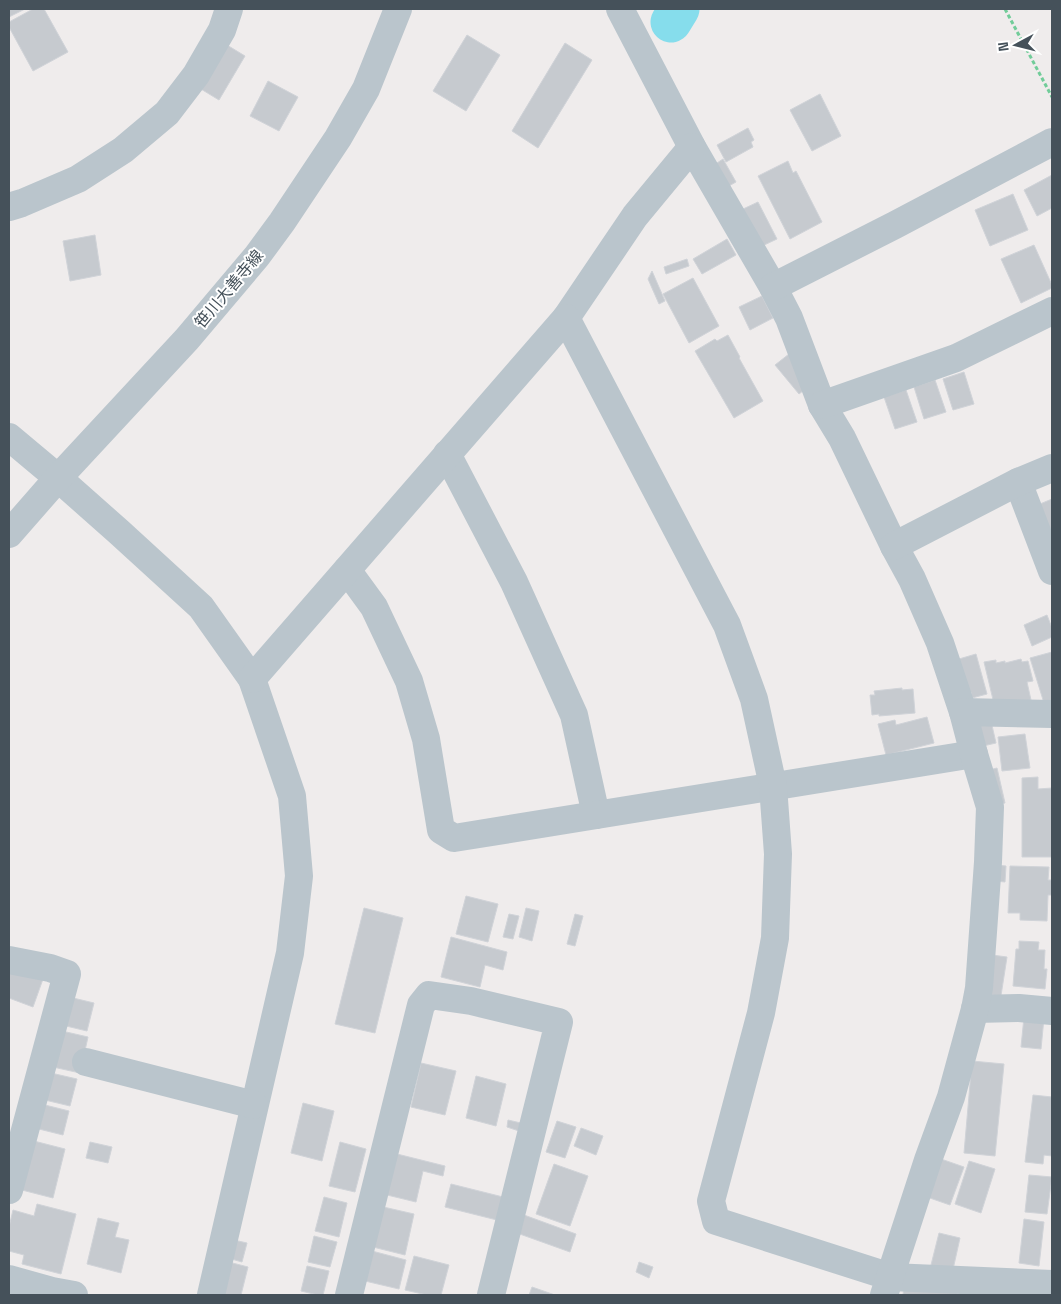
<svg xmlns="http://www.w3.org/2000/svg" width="1061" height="1304" font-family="'Space Grotesk','Noto Sans JP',sans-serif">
<rect width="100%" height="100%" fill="#efecec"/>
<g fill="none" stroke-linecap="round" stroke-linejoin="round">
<path stroke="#86ddec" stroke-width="41" d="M671 22 679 9"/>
</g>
<g fill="#c6cacf" stroke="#d0d3d8">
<path d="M9 9H25L9 17Z"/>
<path d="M33 9H44L68 52 33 71 9 27V22Z"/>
<path d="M467 35 500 55 466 111 433 91Z"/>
<path d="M222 42 245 56 219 100 196 86Z"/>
<path d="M565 43 592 60 538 148 512 131Z"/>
<path d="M268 81 298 97 279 131 250 116Z"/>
<path d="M820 94 841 136 812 151 790 110Z"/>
<path d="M748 128 754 140 751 142 753 147 726 162 717 145Z"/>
<path d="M723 159 736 182 727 187 714 165Z"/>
<path d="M788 161 793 173 796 171 822 222 790 239 758 176Z"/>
<path d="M1052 175V208L1037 216 1024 190Z"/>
<path d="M1013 194 1028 230 990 246 975 210Z"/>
<path d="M758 202 777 239 760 247 741 210Z"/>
<path d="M95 235 101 275 70 281 63 241Z"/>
<path d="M727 239 736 255 702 274 693 259Z"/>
<path d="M1034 245 1052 285V288L1021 303 1001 259Z"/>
<path d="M687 259 689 266 666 274 664 267Z"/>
<path d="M652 271 665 301 659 304 648 279Z"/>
<path d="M693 278 719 326 689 343 663 294Z"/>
<path d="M762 296 773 318 750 330 739 307Z"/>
<path d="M728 335 740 357 739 358 763 401 734 418 695 351 715 339 717 341Z"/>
<path d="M789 354 812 384 799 394 775 365Z"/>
<path d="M964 372 974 404 953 410 943 379Z"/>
<path d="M935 380 946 412 924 419 914 387Z"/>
<path d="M906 390 917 422 895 429 884 397Z"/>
<path d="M1052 499V534L1040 504Z"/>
<path d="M1047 615 1052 628V637L1032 646 1024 625Z"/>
<path d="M1052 652V703H1044L1030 658Z"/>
<path d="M976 654 987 694 972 698 971 692 966 693 959 659Z"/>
<path d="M1021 659 1022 662 1028 661 1033 681 1027 682 1031 700 995 708 984 662 996 660V663L1005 661V663Z"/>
<path d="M902 688V690L913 689 915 713 879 716V714L872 715 870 695H875L874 691Z"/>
<path d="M927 717 934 743 886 755 878 724 895 720 896 725Z"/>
<path d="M991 721 996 743 983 746 978 724Z"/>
<path d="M1025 734 1030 768 1002 771 998 737Z"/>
<path d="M997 768 1005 803 996 804 989 770Z"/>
<path d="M1038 777V789L1052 788V857H1022V778Z"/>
<path d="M996 865 1006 866 1005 882 995 881Z"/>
<path d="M1010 866 1049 867 1048 880H1052V895H1048L1047 921 1020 920V913H1008Z"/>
<path d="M466 896 498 904 488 942 456 934Z"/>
<path d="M364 908 403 918 375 1033 335 1024Z"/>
<path d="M526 908 539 911 532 941 519 937Z"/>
<path d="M509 914 519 916 513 939 503 937Z"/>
<path d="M575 914 583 916 575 946 567 944Z"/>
<path d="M451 937 507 952 503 970 485 965 480 987 441 977Z"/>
<path d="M1019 941 1039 942 1038 950H1045L1044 969H1047L1045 989 1013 986 1016 949H1019Z"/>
<path d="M992 955 1007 957 1000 1002 986 1000Z"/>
<path d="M9 967 43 979 33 1007 9 998Z"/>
<path d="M69 997 94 1003 87 1031 62 1025Z"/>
<path d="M1024 1017 1044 1018 1041 1049 1021 1047Z"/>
<path d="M62 1031 88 1037 80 1073 53 1067Z"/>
<path d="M972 1061 1004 1064 995 1156 964 1153Z"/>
<path d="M421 1063 456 1071 445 1115 411 1107Z"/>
<path d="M51 1073 77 1079 70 1106 45 1100Z"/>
<path d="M476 1076 506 1084 496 1126 466 1118Z"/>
<path d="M1033 1095 1052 1097V1156L1044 1155 1043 1164 1025 1162Z"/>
<path d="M303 1103 334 1111 322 1161 291 1153Z"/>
<path d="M45 1105 69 1111 63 1135 39 1129Z"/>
<path d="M508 1120 521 1123 519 1131 507 1127Z"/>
<path d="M557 1121 576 1127 565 1158 546 1152Z"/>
<path d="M581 1128 603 1136 596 1155 574 1146Z"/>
<path d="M30 1140 65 1149 53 1198 18 1189Z"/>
<path d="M90 1142 112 1147 108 1163 86 1158Z"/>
<path d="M340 1142 366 1149 355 1192 329 1186Z"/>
<path d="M393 1153 445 1166 443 1176 423 1171 416 1202 383 1194Z"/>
<path d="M941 1159 964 1167 950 1205 927 1197Z"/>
<path d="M969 1161 995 1169 981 1213 955 1204Z"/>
<path d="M554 1164 588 1176 570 1226 536 1214Z"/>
<path d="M1029 1175 1052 1177 1047 1214 1025 1212Z"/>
<path d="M451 1184 503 1197 497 1220 445 1207Z"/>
<path d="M324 1197 347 1203 339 1237 315 1231Z"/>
<path d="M37 1204 76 1214 61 1274 22 1264 24 1255 9 1251V1227L13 1210 34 1216Z"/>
<path d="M379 1206 414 1214 405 1255 369 1246Z"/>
<path d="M524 1215 576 1234 570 1252 517 1233Z"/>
<path d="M98 1218 119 1223 115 1237 129 1240 121 1273 87 1264Z"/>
<path d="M1024 1219 1044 1222 1039 1266 1019 1263Z"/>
<path d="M939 1233 960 1238 952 1274 930 1269Z"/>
<path d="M314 1236 337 1242 330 1267 308 1262Z"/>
<path d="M225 1238 247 1243 242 1262 221 1256Z"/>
<path d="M372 1251 406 1260 399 1289 365 1281Z"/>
<path d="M414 1256 449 1265 441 1295H427L405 1290Z"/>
<path d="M221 1260 248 1267 241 1295H213Z"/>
<path d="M639 1262 653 1267 649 1278 636 1272Z"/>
<path d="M307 1266 329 1271 323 1295H318L301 1291Z"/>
<path d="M904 1286 957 1290V1295H903Z"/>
<path d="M532 1287 555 1295H529Z"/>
</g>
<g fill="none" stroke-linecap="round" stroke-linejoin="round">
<path stroke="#71cc99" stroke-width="3" stroke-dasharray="4 2.5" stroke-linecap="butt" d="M1005 9 1052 97"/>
<g stroke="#bac5cc" stroke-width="28">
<path d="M620 9 692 147 773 287 789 318 822 405 842 438 894 546 912 579 940 643 963 712"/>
<path d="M9 207 22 203 78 179 123 150 167 113 196 75 222 30 229 9"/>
<path d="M773 287 895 225 1052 142"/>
<path d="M566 318 635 216 692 147"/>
<path d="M822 405 956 358 1052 311"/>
<path d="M9 437 58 478 119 532 201 607 252 679 292 796 299 876 290 953 211 1295"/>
<path d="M447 454 514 582 574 715 596 815"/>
<path d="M1018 482 1052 571"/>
<path d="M9 534 58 478 187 339 257 256 282 222 338 138 366 89 398 9"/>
<path d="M894 546 1018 482 1052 468"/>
<path d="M347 570 374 607 409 681 426 739 441 830 454 838 974 754"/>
<path d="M252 679 566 318 727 625 754 699 773 786 778 854 775 938 761 1013 711 1201 716 1221 891 1277 1052 1284"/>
<path d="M9 960 50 968 67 974 9 1190"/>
<path d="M975 1009 1019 1008 1052 1011"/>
<path d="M86 1062 254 1105"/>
<path d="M9 1279 52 1291 74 1295"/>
<path d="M349 1295 421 1005 429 995 471 1001 559 1022 491 1295"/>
<path d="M884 1295 928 1160 951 1097 975 1009 979 988 988 862 990 807 974 754 963 712 1052 714"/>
</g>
</g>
<g text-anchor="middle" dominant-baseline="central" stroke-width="4" stroke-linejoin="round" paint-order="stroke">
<g font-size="16" fill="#45515a" stroke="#fff">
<text transform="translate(229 289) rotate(-50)">笹川大善寺線</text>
</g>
</g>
<rect width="1061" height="1304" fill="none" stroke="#45515a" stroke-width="20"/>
<g transform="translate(1016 45) rotate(263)" stroke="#ffffff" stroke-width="4" paint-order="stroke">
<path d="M0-4L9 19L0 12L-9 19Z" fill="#45515a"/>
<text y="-8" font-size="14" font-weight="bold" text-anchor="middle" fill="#45515a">N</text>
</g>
</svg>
